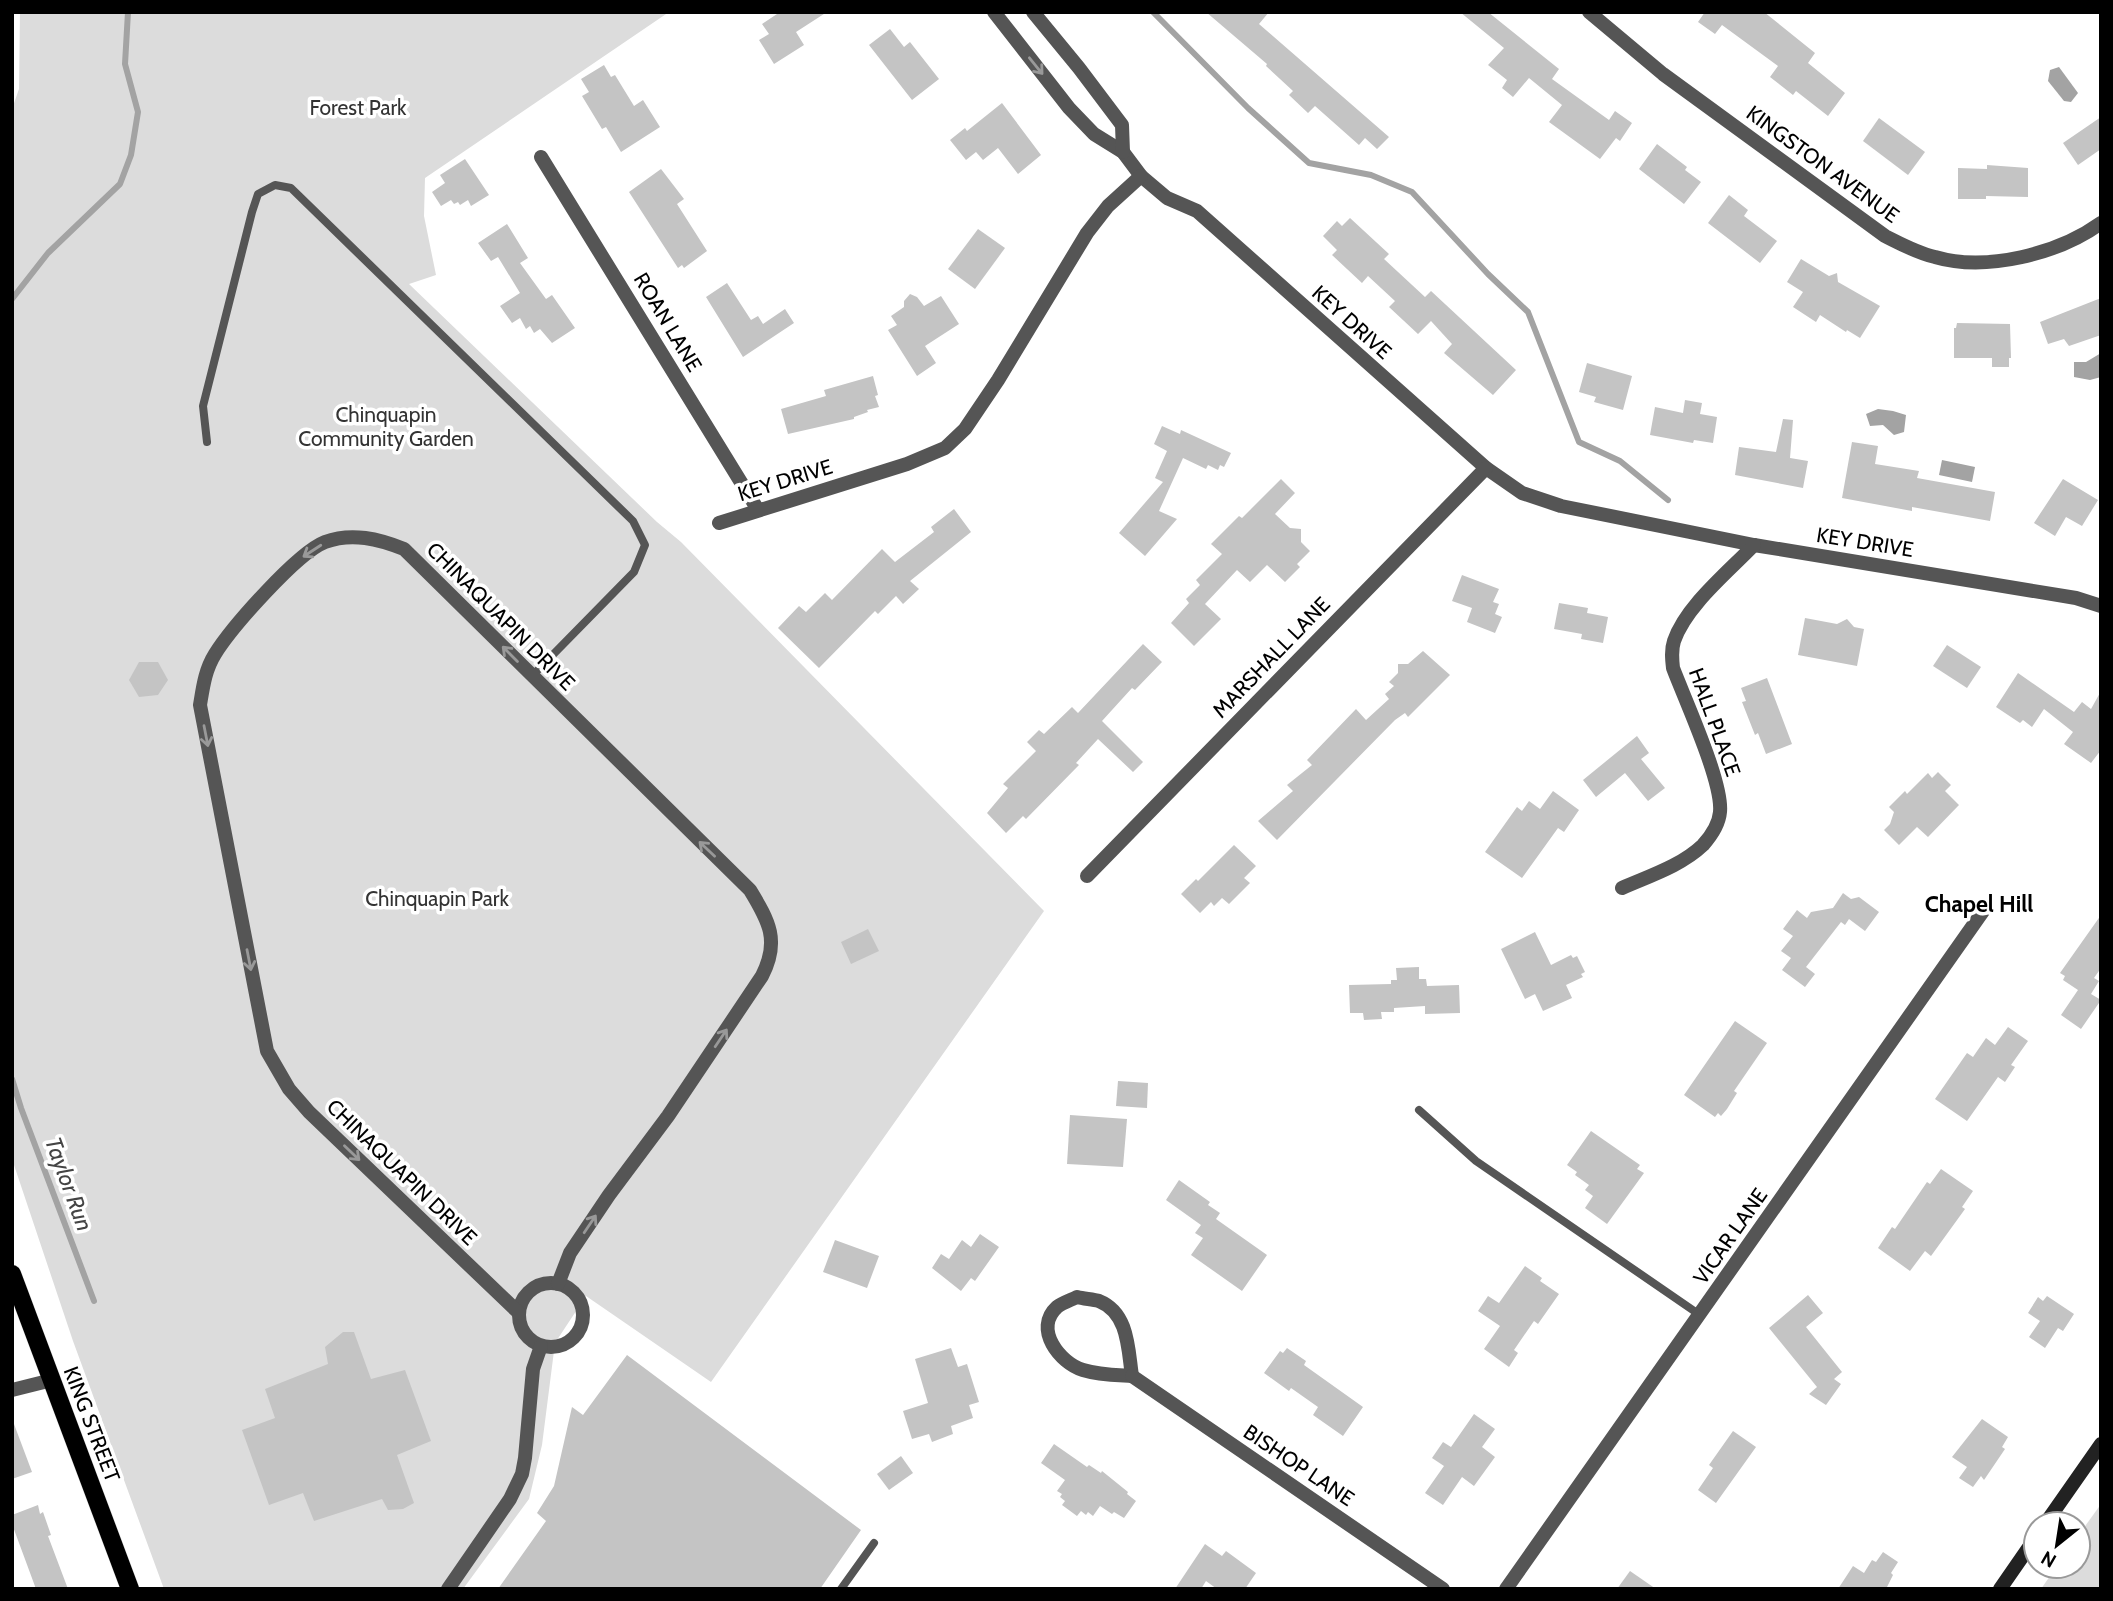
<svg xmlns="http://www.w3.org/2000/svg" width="2113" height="1601" font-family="Cabin,sans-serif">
<rect width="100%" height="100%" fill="#fff"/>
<g fill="#dcdcdc">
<path d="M20 12H669L425 178 424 216 436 275 409 284 657 522 681 542 1044 911 711 1382 586 1296 555 1343 542 1445 529 1499 463 1589H164L73 1341 12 1159V109L19 89Z"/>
<path d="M2101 1504V1589H2041L2057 1566H2078V1536Z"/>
</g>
<g fill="#a3a3a3">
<path d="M2059 67 2078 93 2071 102 2064 101 2048 81 2050 70Z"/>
<path d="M2101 353V377L2090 380 2074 377V362H2086Z"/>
<path d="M1878 409 1893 411 1906 415 1904 432 1894 435 1883 425 1870 426 1866 414Z"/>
<path d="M1942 460 1975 467 1972 482 1939 475Z"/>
</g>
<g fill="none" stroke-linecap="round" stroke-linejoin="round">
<g stroke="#a3a3a3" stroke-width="6">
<path d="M1153 12 1248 108 1309 163 1371 175 1412 192 1488 274 1528 312 1579 442 1620 461 1668 500"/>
<path d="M12 299 48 253 120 184 131 155 138 112 125 64 128 12"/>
<path d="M12 1079 21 1108 94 1301"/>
</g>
</g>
<g fill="#c4c4c4">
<path d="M780 12H827L796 32 804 45 774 64 759 40 769 34 762 24Z"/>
<path d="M1206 12H1269L1259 24 1389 137 1377 149 1365 138 1359 145 1315 106 1308 113 1289 95 1293 91 1266 66 1267 64Z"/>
<path d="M1460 12H1488L1559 69 1552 79 1609 120 1615 111 1632 123 1620 141 1616 138 1600 159 1549 122 1562 105 1529 78 1513 97 1502 88 1507 80 1488 65 1504 48Z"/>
<path d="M1705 12H1764L1815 53 1808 63 1845 93 1828 116 1796 91 1793 95 1770 77 1778 66 1722 25 1715 34 1698 22Z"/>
<path d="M890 29 904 47 910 42 939 79 912 100 869 45Z"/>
<path d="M604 65 611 77 615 75 634 106 643 100 660 127 621 152 606 127 602 129 582 96 589 92 581 79Z"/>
<path d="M1002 103 1041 155 1018 174 998 148 983 160 976 152 966 160 950 140 965 128 967 131Z"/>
<path d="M2101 117V149L2078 165 2063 143Z"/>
<path d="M1879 118 1925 152 1908 175 1863 141Z"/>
<path d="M1657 144 1687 167 1685 170 1701 182 1684 204 1639 169Z"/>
<path d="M465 159 489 195 471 206 468 200 460 205 458 202 454 204 451 200 441 206 432 192 445 183 440 175Z"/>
<path d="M1987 165 2028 168V197L1986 196V199H1958V168L1987 169Z"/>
<path d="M661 169 684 199 677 204 707 251 684 268 682 265 678 268 629 192Z"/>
<path d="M1729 195 1748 210 1744 216 1777 241 1760 263 1708 223Z"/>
<path d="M1350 218 1389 254 1384 259 1425 297 1431 291 1516 370 1493 395 1444 353 1452 344 1431 321 1418 334 1389 307 1395 301 1368 276 1362 283 1332 255 1337 250 1323 236 1337 221 1342 226Z"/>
<path d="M507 224 528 258 520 263 546 299 552 295 575 328 552 343 540 329 534 333 530 326 526 329 520 318 512 323 500 306 520 293 498 257 491 261 478 243Z"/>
<path d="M978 229 1005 248 975 289 948 269Z"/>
<path d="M1801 259 1829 276 1837 273 1838 282 1880 306 1860 338 1847 330 1846 332 1820 315 1816 322 1793 307 1803 292 1787 282Z"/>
<path d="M727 283 751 320 758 316 763 324 785 309 794 323 743 357 706 297Z"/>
<path d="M910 294 917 297 924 306 941 296 959 324 925 346 936 363 917 376 888 330 897 325 891 316 904 307V301Z"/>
<path d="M2101 298V335L2069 346 2064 339 2048 344 2040 322Z"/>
<path d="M1957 323 2010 324 2011 358H2009V367H1992V358H1954V328H1956Z"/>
<path d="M1587 363 1632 376 1623 410 1594 402 1596 397 1579 392Z"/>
<path d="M873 376 878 395 875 396 879 407 867 410 868 412 854 417V419L788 434 781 409 826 396 824 390Z"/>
<path d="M1685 400 1702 403 1700 414 1717 417 1713 443 1694 440 1693 443 1650 435 1655 407 1683 413Z"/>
<path d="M1783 419 1793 420 1790 458 1808 461 1803 488 1735 475 1739 447 1776 452Z"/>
<path d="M1162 426 1180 434 1181 430 1231 453 1224 467 1220 465 1218 470 1208 465 1206 469 1183 458 1159 511 1177 519 1145 556 1119 533 1163 482 1155 478 1167 451 1154 444Z"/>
<path d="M1852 442 1878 446 1875 464 1919 471 1917 478 1995 492 1990 521 1912 507V511L1842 498Z"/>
<path d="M1281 479 1295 493 1275 514 1290 528 1301 529V542L1310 551 1297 564 1300 567 1285 582 1267 565 1250 582 1237 570 1205 604 1221 619 1194 646 1171 623 1189 603 1186 599 1200 585 1196 580 1222 554 1211 544 1239 516 1242 518Z"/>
<path d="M2063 479 2098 500 2082 526 2066 517 2055 536 2034 523Z"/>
<path d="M954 509 971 532 910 581 919 589 903 604 896 596 878 614 875 611 819 668 778 628 799 606 806 612 825 593 832 600 882 549 895 562 934 532 931 527Z"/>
<path d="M1462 575 1499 589 1493 602 1499 604 1495 614 1502 617 1495 633 1467 622 1472 608 1452 601Z"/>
<path d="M1559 603 1588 608 1587 613 1608 617 1603 643 1581 639 1582 634 1554 629Z"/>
<path d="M1805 618 1837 624 1847 619 1854 627 1864 629 1857 666 1798 655Z"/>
<path d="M1143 644 1162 662 1135 690 1132 688 1102 721 1143 762 1133 772 1098 739 1076 763 1079 765 1026 819 1023 816 1006 833 987 813 1008 788 1003 784 1036 751 1027 742 1039 730 1044 734 1072 707 1078 713Z"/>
<path d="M1947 645 1981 667 1967 688 1933 666Z"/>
<path d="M1423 651 1450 675 1408 717 1405 713 1395 720 1277 840 1258 821 1293 791 1287 785 1312 765 1307 760 1356 709 1366 720 1389 699 1385 694 1394 686 1389 682 1398 673V664H1408Z"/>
<path d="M139 662H158L168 680 158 695 139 697 129 680Z"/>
<path d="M2018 673 2074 712 2082 702 2091 709 2101 691V750L2091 763 2064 744 2073 732 2044 709 2032 727 2023 720 2020 723 1996 707Z"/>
<path d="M1767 678 1792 744 1766 754 1758 733 1755 735 1742 702 1746 701 1741 688Z"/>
<path d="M1637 736 1649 753 1641 759 1665 788 1648 801 1625 773 1596 797 1583 780Z"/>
<path d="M1938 772 1951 785 1945 791 1959 805 1928 837 1917 827 1899 845 1884 830 1890 824 1894 812 1889 807 1905 791 1907 794 1928 773 1932 778Z"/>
<path d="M1553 791 1579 810 1564 832 1558 828 1522 878 1485 852 1517 807 1522 811 1529 801 1540 809Z"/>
<path d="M1234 845 1256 866 1244 878 1250 883 1229 904 1222 898 1214 906 1211 902 1200 913 1181 894 1196 879 1198 881Z"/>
<path d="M1843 893 1851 899 1859 897 1879 912 1865 931 1849 919 1845 925 1841 922 1806 967 1815 974 1805 987 1782 970 1791 958 1781 951 1793 936 1783 929 1797 910 1807 918 1811 912 1833 908Z"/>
<path d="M2101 915V968L2094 978 2099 981 2091 994 2101 1000 2081 1029 2061 1015 2078 990 2063 980 2065 976 2060 973Z"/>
<path d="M868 929 879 951 851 964 841 942Z"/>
<path d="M1535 932 1551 965 1571 955 1573 958 1577 956 1585 972 1581 974 1583 977 1566 985 1572 998 1543 1011 1535 994 1525 999 1501 949Z"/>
<path d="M1419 967V979H1426L1427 986 1459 985 1460 1013 1425 1014V1006L1394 1008V1012H1381L1382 1019 1364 1020 1363 1013H1350L1349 985 1391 984V980H1397L1396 968Z"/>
<path d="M1735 1021 1767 1043 1734 1091 1737 1093 1727 1109 1721 1116 1718 1113 1715 1117 1684 1095Z"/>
<path d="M2008 1027 2028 1041 2011 1065 2015 1067 2005 1082 1998 1077 1967 1121 1935 1099 1967 1053 1973 1057 1986 1038 1995 1045Z"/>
<path d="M1118 1081 1148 1083 1147 1108 1116 1106Z"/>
<path d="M1070 1115 1127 1119 1123 1167 1067 1164Z"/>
<path d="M1591 1131 1640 1165 1637 1169 1644 1173 1607 1224 1585 1208 1593 1196 1585 1190 1589 1185 1575 1175 1577 1172 1567 1165Z"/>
<path d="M1941 1169 1973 1191 1962 1207 1965 1209 1931 1256 1925 1251 1910 1271 1878 1248 1892 1227 1895 1229 1927 1182 1930 1184Z"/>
<path d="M1179 1180 1210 1202 1208 1205 1220 1213 1216 1219 1267 1255 1242 1291 1191 1255 1203 1238 1195 1233 1201 1225 1166 1200Z"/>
<path d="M980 1234 999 1247 975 1281 971 1278 961 1291 932 1268 941 1254 949 1259 962 1240 971 1247Z"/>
<path d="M835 1240 879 1256 867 1288 823 1272Z"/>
<path d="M1525 1266 1542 1278 1540 1281 1559 1294 1538 1324 1534 1321 1514 1350 1518 1353 1509 1367 1484 1349 1500 1326 1478 1311 1488 1296 1499 1303Z"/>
<path d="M1808 1295 1823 1313 1806 1327 1842 1372 1834 1379 1841 1384 1826 1405 1809 1394 1817 1387 1769 1328Z"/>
<path d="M2047 1296 2074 1314 2063 1331 2058 1328 2045 1348 2029 1337 2040 1321 2028 1313 2038 1297 2043 1301Z"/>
<path d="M343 1332H354L371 1379 405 1370 431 1441 397 1455 414 1503 403 1509 388 1510 382 1499 314 1521 303 1493 269 1505 242 1430 275 1418 265 1389 328 1364 325 1347Z"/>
<path d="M951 1348 958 1367 967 1364 979 1402 969 1405 973 1418 951 1426 953 1434 932 1442 929 1434 912 1439 903 1411 928 1403 915 1359Z"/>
<path d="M1287 1348 1306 1361 1304 1365 1363 1407 1343 1436 1313 1415 1318 1407 1291 1388 1289 1391 1264 1373 1280 1351 1283 1353Z"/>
<path d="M627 1355 861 1530 820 1589H498L546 1521 537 1513 554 1486 572 1407 583 1415Z"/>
<path d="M1474 1414 1495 1429 1482 1447 1495 1457 1474 1486 1462 1477 1443 1505 1425 1493 1444 1466 1432 1458 1443 1442 1451 1447Z"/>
<path d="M1982 1419 2008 1437 2002 1447 2005 1449 1984 1480 1981 1476 1973 1487 1959 1478 1967 1467 1952 1457Z"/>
<path d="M14 1424 32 1472 12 1479V1425Z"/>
<path d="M1733 1431 1756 1447 1716 1503 1698 1490 1713 1468 1709 1465Z"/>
<path d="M1054 1444 1087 1467 1089 1465 1101 1473 1102 1471 1128 1492 1127 1494 1136 1501 1124 1518 1114 1512 1112 1514 1100 1506 1093 1516 1088 1512 1086 1515 1081 1511 1077 1516 1062 1505 1065 1501 1060 1497 1062 1494 1057 1491 1065 1480 1041 1463Z"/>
<path d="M901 1456 913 1473 889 1490 877 1474Z"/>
<path d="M38 1505 40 1514 43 1512 51 1535 48 1536 68 1589H36L12 1524V1515Z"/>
<path d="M1205 1544 1222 1556 1226 1551 1256 1573 1245 1589H1217L1206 1581 1201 1589H1175Z"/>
<path d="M1883 1552 1898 1562 1891 1573 1893 1575 1886 1589H1838L1853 1566 1864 1573 1872 1560 1876 1562Z"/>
<path d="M1630 1571 1656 1589H1617Z"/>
</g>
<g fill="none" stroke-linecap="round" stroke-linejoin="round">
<g stroke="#dbdbdb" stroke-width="19">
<path id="primary" d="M12 1274 130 1589"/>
</g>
<g stroke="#555" stroke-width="8">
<path d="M207 442 203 406 252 212 258 194 275 185 291 188 633 521 645 545 634 572 532 676"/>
<path d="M1419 1110 1476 1161 1700 1315"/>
<path d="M841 1589 874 1543"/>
</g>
<g stroke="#555" stroke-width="14">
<path d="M994 12 1069 108 1094 134 1123 152 1141 176 1167 198 1197 211 1486 468 1522 493 1561 506 1754 545 2076 598 2101 606"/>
<path d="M1033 12 1079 68 1122 125 1123 152"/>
<path d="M1589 12 1663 74 1885 236C1901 244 1917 253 1935 257 1986 272 2058 254 2101 223"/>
<path d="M541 157 758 510"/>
<path d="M719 523 907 464 945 448 965 429 998 380 1087 233 1108 206 1141 176"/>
<path d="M1087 876 1486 468"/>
<path d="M1622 888C1649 876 1681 866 1703 845 1711 836 1719 824 1720 812 1723 782 1685 700 1673 668 1672 659 1671 650 1674 641 1686 606 1728 572 1754 545"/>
<circle cx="551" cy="1315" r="32"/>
<path d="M1077 1297C1084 1299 1093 1299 1099 1301 1129 1313 1128 1350 1132 1376 1115 1375 1099 1375 1083 1370 1060 1363 1033 1329 1057 1307 1062 1303 1071 1300 1077 1297Z"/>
<path d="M519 1313 309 1112 289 1089 267 1051 200 705C203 687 205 670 215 654 232 627 297 553 325 542 352 532 379 539 404 549L750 890C769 921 780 941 762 976L668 1116 609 1195 570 1253 558 1284"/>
<path d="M1132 1376 1443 1589"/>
<path d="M12 1390 52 1380"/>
<path d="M448 1589 510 1499 522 1474 525 1458 533 1369 541 1346"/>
<path d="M1506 1589 1986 907"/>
</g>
<g stroke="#222" stroke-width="14">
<path d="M2045 1524 2101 1444"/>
<path d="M2000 1589 2036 1537"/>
</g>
<use href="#primary" stroke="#000" stroke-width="18"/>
</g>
<defs><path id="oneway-shaft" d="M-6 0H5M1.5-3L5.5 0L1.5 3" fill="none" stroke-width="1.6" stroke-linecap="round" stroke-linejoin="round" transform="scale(1.75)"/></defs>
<g stroke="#999">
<use href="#oneway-shaft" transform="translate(1036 66) rotate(51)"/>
<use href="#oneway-shaft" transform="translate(312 551) rotate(147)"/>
<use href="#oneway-shaft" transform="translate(510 654) rotate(-135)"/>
<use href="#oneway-shaft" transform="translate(206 736) rotate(79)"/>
<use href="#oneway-shaft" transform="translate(707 849) rotate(-137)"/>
<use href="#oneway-shaft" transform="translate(249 960) rotate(79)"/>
<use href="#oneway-shaft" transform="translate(721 1038) rotate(-56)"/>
<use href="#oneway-shaft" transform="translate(352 1153) rotate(44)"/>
<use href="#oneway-shaft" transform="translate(590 1224) rotate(-56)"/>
</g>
<g text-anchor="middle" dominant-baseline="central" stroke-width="7" stroke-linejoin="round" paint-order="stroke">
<g font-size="21" fill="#333" stroke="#fff">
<text x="358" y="107">Forest Park</text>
<text x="386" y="414">Chinquapin<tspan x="386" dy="24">Community Garden</tspan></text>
<text x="437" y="898">Chinquapin Park</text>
</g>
<g font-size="21" fill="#000" stroke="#fff">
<text transform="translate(1823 164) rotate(36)">KINGSTON AVENUE</text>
<text transform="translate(668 322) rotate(59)">ROAN LANE</text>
<text transform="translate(1352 322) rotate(42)">KEY DRIVE</text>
<text transform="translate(785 480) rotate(-17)">KEY DRIVE</text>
<text transform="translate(1865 542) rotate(9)">KEY DRIVE</text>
<text transform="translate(501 616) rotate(45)">CHINAQUAPIN DRIVE</text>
<text transform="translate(1271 657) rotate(-46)">MARSHALL LANE</text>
<text transform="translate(1715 722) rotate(70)">HALL PLACE</text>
<text transform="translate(402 1172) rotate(44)">CHINAQUAPIN DRIVE</text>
<text transform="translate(1730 1236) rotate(-55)">VICAR LANE</text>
<text transform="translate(92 1424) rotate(69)">KING STREET</text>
<text transform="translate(1299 1465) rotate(34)">BISHOP LANE</text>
</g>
<g font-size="23" font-weight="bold" fill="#000" stroke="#fff">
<text x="1979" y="904">Chapel Hill</text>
</g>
<g font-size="23" font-style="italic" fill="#444" stroke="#fff">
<text transform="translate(69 1184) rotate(70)">Taylor Run</text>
</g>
</g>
<rect width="2113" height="1601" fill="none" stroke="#000000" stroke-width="28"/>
<g transform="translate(2057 1545) rotate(210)"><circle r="33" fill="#ffffff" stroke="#999999" stroke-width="2"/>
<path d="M0-5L12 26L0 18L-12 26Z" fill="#000000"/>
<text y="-10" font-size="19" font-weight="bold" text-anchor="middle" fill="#000000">N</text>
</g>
</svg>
